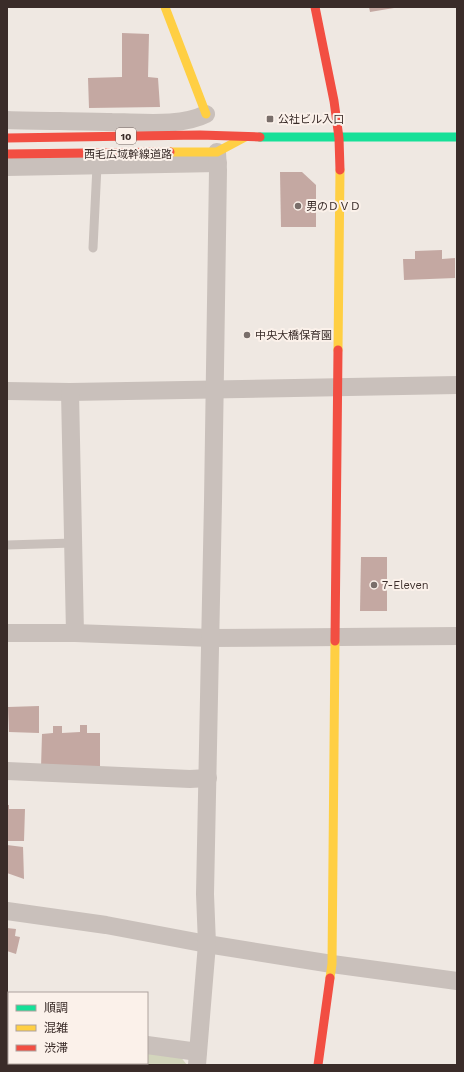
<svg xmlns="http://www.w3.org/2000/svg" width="464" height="1072" font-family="'Work Sans','Noto Sans JP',sans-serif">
<rect width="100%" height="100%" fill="#efe8e2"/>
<path fill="#d3d5bc" d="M147 1051 180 1056 187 1065H57V1063H147Z"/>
<g fill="#c4a8a2">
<path d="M369 7H394V8L370 12Z"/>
<path d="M122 33 149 34 148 77 158 78 160 107 89 108 88 78 122 77Z"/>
<path d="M280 172H302L316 185V227H281Z"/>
<path d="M442 250V259L455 258V278L404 280 403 259H415V251Z"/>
<path d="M361 557H387V611H360Z"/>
<path d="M39 706V733L9 732 8 707Z"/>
<path d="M80 725H87V733H100V769L41 768 42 734 53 733V726H62V733L80 732Z"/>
<path d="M7 805H9V809H25L24 841H7Z"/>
<path d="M7 845 23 847 24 879 7 873Z"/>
<path d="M7 928 16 929 15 936 20 937 16 954 7 951Z"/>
</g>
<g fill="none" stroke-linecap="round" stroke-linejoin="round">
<g stroke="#c9c0bb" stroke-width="9">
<path d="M93 248 97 166"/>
<path d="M7 545 73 543"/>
<path d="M50 1065V1063"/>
</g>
<g stroke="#c9c0bb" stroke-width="18">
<path d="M7 120C42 121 77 121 112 122 139 122 181 127 206 114"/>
<path d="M7 167 218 163"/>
<path d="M7 391 70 392 457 385"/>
<path d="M70 392 75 633"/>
<path d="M7 633H75L211 638 457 636"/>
<path d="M7 771 190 779 208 778"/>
<path d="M7 911 106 925 207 944 332 964 457 981"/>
<path d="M7 1023H9"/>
<path d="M147 1045 198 1052"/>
<path d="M197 1065 207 944 205 894 213 501 218 170 217 152"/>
</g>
<path stroke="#16e098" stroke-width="9" d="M260 137H457"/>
<g stroke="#ffcf43" stroke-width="9">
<path d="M165 7 206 114"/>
<path d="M170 152H217L245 137"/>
<path d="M338 350 340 170"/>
<path d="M330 978 332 964 335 641"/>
</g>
<g stroke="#f24e42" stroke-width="9">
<path d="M315 7 334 101 339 138 340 170"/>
<path d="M7 138 200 135 260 137"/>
<path d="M7 154 170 152"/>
<path d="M335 641 338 350"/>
<path d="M318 1065 330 978"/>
</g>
</g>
<g fill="#796e6a" stroke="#fbf1ea" stroke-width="1.5">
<rect x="266" y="115" width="8" height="8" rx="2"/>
<circle cx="298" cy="206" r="4"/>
<circle cx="247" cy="335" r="4"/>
<circle cx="374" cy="585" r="4"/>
</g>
<g text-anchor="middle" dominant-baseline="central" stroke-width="4" stroke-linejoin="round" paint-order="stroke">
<rect fill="#fbf1ea" stroke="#746763" stroke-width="1" x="116" y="128" width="20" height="16" rx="3"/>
<g font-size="10" font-weight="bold" fill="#3a2c29">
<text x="126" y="136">10</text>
</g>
<g font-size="11" fill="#3a2c29" stroke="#fbf1ea" text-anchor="start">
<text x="278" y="119">公社ビル入口</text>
<text x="306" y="206">男のＤＶＤ</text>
<text x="255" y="335">中央大橋保育園</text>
<text x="382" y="585">7-Eleven</text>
</g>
<g font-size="11" fill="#3a2c29" stroke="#fbf1ea">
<text x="128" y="154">西毛広域幹線道路</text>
</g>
</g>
<rect width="464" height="1072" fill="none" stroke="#3a2c29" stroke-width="16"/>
<rect x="8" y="992" width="140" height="72" fill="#fbf1ea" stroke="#aea29d"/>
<rect x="16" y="1005" width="20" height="6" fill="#16e098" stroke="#aea29d"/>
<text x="44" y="1012" font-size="12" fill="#3a2c29">順調</text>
<rect x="16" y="1025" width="20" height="6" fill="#ffcf43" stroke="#aea29d"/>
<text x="44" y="1032" font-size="12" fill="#3a2c29">混雑</text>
<rect x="16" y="1045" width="20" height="6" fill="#f24e42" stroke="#aea29d"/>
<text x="44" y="1052" font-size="12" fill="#3a2c29">渋滞</text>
</svg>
